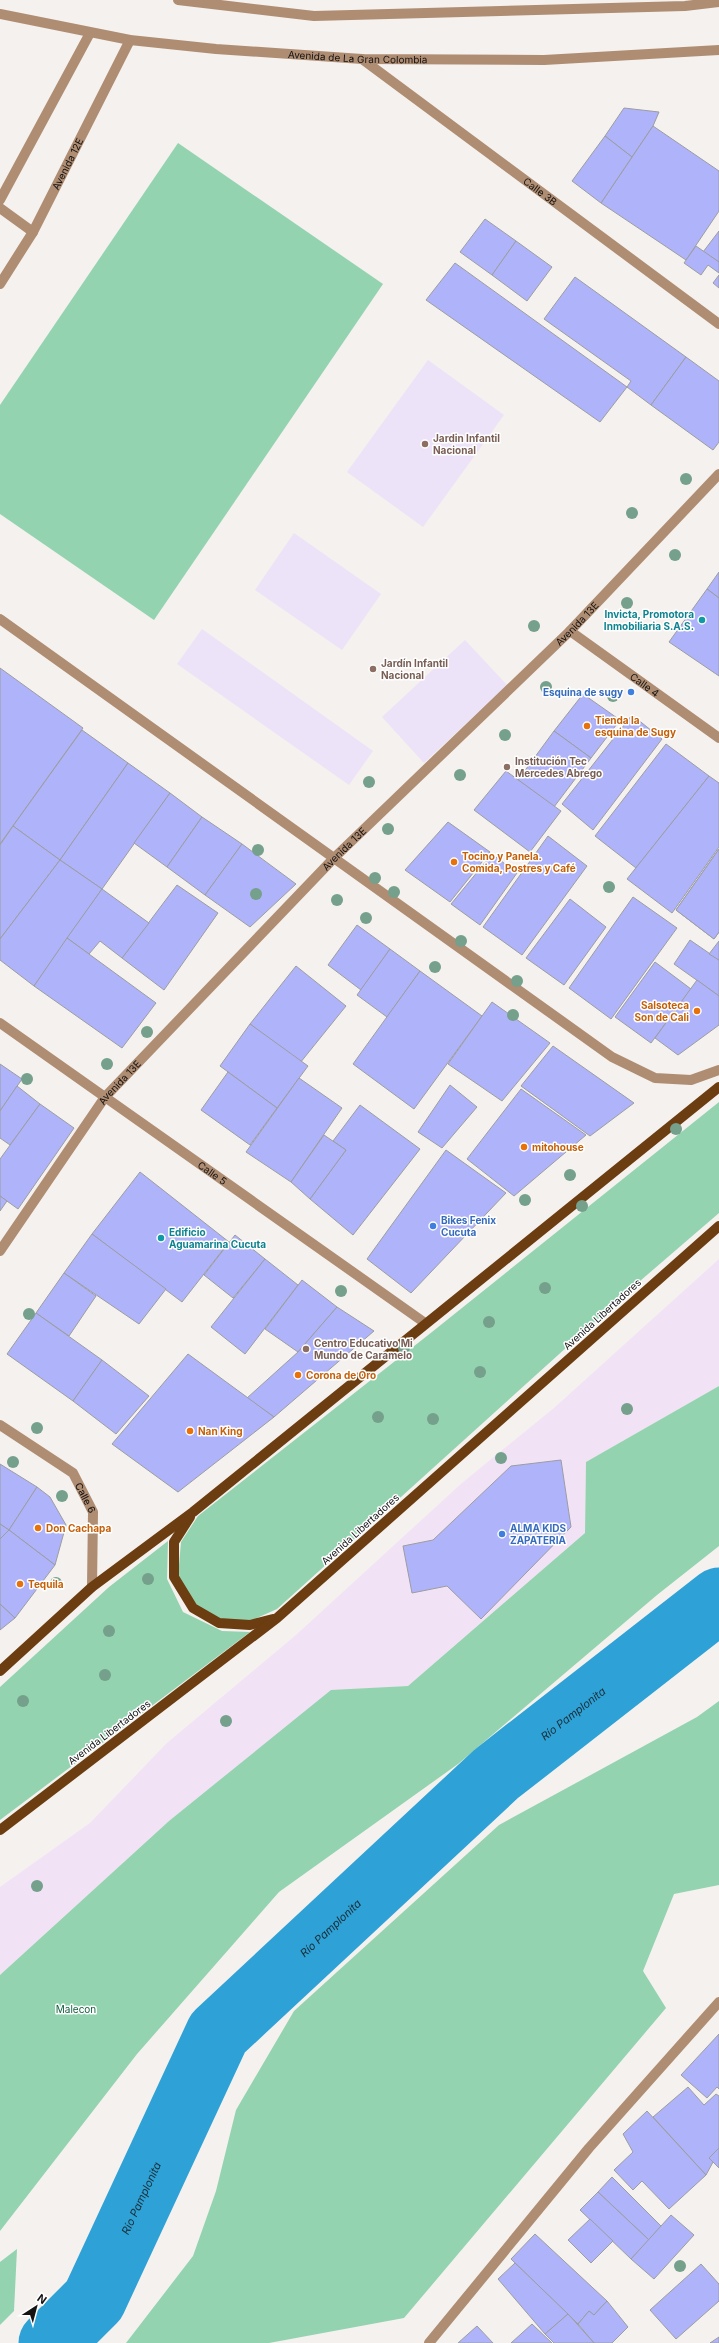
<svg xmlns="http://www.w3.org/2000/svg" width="719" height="2343" font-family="Inter,sans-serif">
<rect width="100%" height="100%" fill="#f5f1ee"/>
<path fill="#f1e2f6" d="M719 1259V1386L586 1462 585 1533 408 1686 331 1691 169 1821 0 1975V1887L90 1823 167 1743 296 1635 462 1483 554 1408Z"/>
<g fill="#ede3f8">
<path d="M428 360 504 415 423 527 347 472Z"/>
<path d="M294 533 381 594 342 650 255 590Z"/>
<path d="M202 629 373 751 349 785 177 664Z"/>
<path d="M465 640 507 685 424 763 382 717Z"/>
</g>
<g fill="#93d3af">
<path d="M178 143 383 284 154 620 0 514V405Z"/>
<path d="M719 1102V1213L640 1281 277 1609 248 1622 221 1620 198 1607 178 1577 181 1542 198 1516 432 1332Z"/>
<path d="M719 1386V1546L657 1595 458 1764 279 1892 137 2054 0 2231V1975L169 1821 331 1690 408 1686 585 1533 586 1462Z"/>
<path d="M168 1541 167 1579 183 1612 222 1631 250 1632 0 1820V1687L109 1587Z"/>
<path d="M719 1701V1885L674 1894 643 1971 666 2008 404 2318 269 2343H126L193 2256 216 2191 236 2110 294 2011 499 1825 697 1717Z"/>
<path d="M17 2249 14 2311 0 2325V2262Z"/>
</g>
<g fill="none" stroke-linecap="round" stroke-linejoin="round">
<path stroke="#2ea2d6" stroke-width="65" id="s1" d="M51 2343 94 2300 218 2033 496 1774 719 1600"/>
</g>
<g fill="#afb3f9" stroke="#9c9da1">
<path d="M624 108 659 112 653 126 632 157 605 136Z"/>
<path d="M653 126 719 171V211L686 260 601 203Z"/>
<path d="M605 136 632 157 601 203 572 181Z"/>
<path d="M485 219 516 241 492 275 460 252Z"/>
<path d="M719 231V262L703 252Z"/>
<path d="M516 241 552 267 527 301 492 275Z"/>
<path d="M696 246 719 262V273L708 265 701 275 684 263Z"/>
<path d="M455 263 627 387 600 422 426 300Z"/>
<path d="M719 275V288L713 283Z"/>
<path d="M575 277 686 357 651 405 627 387 631 381 544 319Z"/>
<path d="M686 357 719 381V442L713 450 651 405Z"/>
<path d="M719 572V598L707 589Z"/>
<path d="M707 589 719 598V676L669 642Z"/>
<path d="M0 668 83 728 0 844Z"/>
<path d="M583 694 620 720 591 758 554 731Z"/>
<path d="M632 715 662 739 593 830 562 804Z"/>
<path d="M82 730 128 763 60 860 13 826Z"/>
<path d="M554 731 591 758 554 807 518 780Z"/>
<path d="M666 744 709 776 636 868 595 836Z"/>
<path d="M128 763 170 793 102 889 60 860Z"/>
<path d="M506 771 561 811 530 852 474 810Z"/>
<path d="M709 776 719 783V847L672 913 627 879Z"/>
<path d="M170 793 202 817 167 867 134 843Z"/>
<path d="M202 817 242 844 205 895 167 867Z"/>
<path d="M448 822 490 852 450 902 405 870Z"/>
<path d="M13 826 60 860 0 939V845Z"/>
<path d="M548 836 587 866 522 955 483 927Z"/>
<path d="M242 844 296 884 250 927 205 895Z"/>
<path d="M719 849V932L714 939 676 910Z"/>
<path d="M719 849V932L714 939 676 910Z"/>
<path d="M492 854 517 873 480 925 451 904Z"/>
<path d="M60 860 102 889 34 986 0 960V939Z"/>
<path d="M177 885 218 913 164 990 122 958Z"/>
<path d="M102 889 149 923 122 958 100 941 89 954 67 938Z"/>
<path d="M633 897 677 928 611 1019 569 988Z"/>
<path d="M570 899 606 927 564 985 526 958Z"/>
<path d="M357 925 390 949 361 990 328 965Z"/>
<path d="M67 938 156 1003 122 1048 34 986Z"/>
<path d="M690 940 719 960V996L674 964Z"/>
<path d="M719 941V960L709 954Z"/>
<path d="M390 949 420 971 387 1017 357 995Z"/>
<path d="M655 962 691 989 651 1043 615 1017Z"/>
<path d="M296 966 346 1006 300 1063 250 1024Z"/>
<path d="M420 971 482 1016 414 1109 353 1064Z"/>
<path d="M697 980 719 996V1025L678 1055 655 1038Z"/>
<path d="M492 1002 550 1043 502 1101 448 1064Z"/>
<path d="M250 1024 308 1066 277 1108 220 1066Z"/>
<path d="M553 1046 634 1103 590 1136 521 1086Z"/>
<path d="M0 1064 22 1079 0 1111Z"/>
<path d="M228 1072 277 1108 250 1145 201 1110Z"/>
<path d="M299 1078 342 1108 291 1182 246 1152Z"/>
<path d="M450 1085 477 1107 442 1148 418 1132Z"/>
<path d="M17 1086 40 1104 10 1145 0 1138V1111Z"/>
<path d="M521 1089 586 1135 514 1196 467 1159Z"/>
<path d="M40 1104 74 1128 18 1209 0 1196V1159Z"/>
<path d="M360 1105 420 1149 353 1235 310 1199 346 1150 333 1141Z"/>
<path d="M324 1135 346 1150 310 1199 291 1182Z"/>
<path d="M446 1150 506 1193 411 1293 367 1259Z"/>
<path d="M140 1172 229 1242 182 1302 92 1234Z"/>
<path d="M0 1196 7 1201 0 1211Z"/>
<path d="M92 1234 166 1289 139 1324 64 1273Z"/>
<path d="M235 1235 265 1259 233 1298 204 1275Z"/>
<path d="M265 1259 298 1285 245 1354 211 1327Z"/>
<path d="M64 1273 96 1296 69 1336 36 1313Z"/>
<path d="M302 1280 337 1307 298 1352 265 1329Z"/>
<path d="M337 1307 374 1331 274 1417 247 1398 298 1352Z"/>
<path d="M36 1313 102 1360 73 1401 7 1354Z"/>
<path d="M188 1354 274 1417 178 1492 112 1444Z"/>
<path d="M102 1360 149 1396 116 1434 73 1401Z"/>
<path d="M561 1460 571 1527 481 1619 447 1586 412 1593 403 1546 433 1540 511 1466Z"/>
<path d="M0 1464 37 1487 9 1530 0 1524Z"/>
<path d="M37 1487 50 1497 66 1525 55 1565 9 1530Z"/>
<path d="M0 1524 9 1530 0 1539Z"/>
<path d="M9 1530 55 1565 15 1618 0 1604V1539Z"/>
<path d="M0 1604 15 1618 0 1630Z"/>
<path d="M719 2034V2089L717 2087 707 2098 681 2075Z"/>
<path d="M688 2087 704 2105 716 2094 719 2096V2151L706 2175 653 2117Z"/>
<path d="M647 2111 706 2175 669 2209 642 2181 633 2190 614 2170 633 2152 623 2134Z"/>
<path d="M719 2148V2168L709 2158Z"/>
<path d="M612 2177 661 2226 649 2240 598 2192Z"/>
<path d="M598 2192 649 2240 631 2259 580 2210Z"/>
<path d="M671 2215 694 2235 654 2279 631 2259Z"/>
<path d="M590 2219 613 2241 591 2263 568 2240Z"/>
<path d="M535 2234 607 2301 594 2315 589 2311 578 2324 511 2259Z"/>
<path d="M515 2263 568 2314 545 2334 498 2279Z"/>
<path d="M701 2264 719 2284V2301L676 2339 650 2310Z"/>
<path d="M607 2301 628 2327 612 2343H594L578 2324 589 2311 594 2315Z"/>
<path d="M568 2314 594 2343H554L545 2334Z"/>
<path d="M532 2324 552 2343H511Z"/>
<path d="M477 2326 493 2343H458Z"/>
<path d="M719 2337V2343H710Z"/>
</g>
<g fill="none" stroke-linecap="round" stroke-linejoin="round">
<g stroke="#af8d72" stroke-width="10">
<path id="s2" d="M362 59 719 324"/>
<path d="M0 200 90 33"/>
<path d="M0 208 33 232"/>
<path id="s3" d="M0 284 33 232 130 40"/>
<path d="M0 619 612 1057 655 1078 691 1080 719 1070"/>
<path id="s4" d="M570 631 719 738"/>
<path id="s5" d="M0 1023 425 1323"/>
<path id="s6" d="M0 1251 105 1097 335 857 570 631 719 474"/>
<path id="s7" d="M0 1425 73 1473 93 1512 92 1587"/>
<path d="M429 2343 589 2148 719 2002"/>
</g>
<g stroke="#af8d72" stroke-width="10">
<path d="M178 0 314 16 685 6 719 2"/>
<path id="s8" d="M0 14 130 40 216 49 362 59 544 60 719 50"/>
</g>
<g stroke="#6b3d11" stroke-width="10">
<path d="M190 1517 174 1542V1577L193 1608 219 1623 250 1625 273 1619"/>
<path d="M0 1671 92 1587 193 1512 719 1087"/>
<path d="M0 1830 277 1618 719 1226"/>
</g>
</g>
<g fill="#75a08c">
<circle cx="686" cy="479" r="6"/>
<circle cx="632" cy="513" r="6"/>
<circle cx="675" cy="555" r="6"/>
<circle cx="627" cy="603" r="6"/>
<circle cx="534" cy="626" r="6"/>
<circle cx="546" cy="687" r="6"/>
<circle cx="613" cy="696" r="6"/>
<circle cx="505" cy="735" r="6"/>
<circle cx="460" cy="775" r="6"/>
<circle cx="369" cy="782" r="6"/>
<circle cx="388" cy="829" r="6"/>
<circle cx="258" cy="850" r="6"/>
<circle cx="375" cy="878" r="6"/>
<circle cx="609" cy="887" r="6"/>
<circle cx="394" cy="892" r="6"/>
<circle cx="256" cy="894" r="6"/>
<circle cx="337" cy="900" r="6"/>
<circle cx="366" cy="918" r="6"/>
<circle cx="461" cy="941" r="6"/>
<circle cx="435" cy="967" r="6"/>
<circle cx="517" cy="981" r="6"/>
<circle cx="513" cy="1015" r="6"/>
<circle cx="147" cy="1032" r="6"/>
<circle cx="107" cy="1064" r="6"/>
<circle cx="27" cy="1079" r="6"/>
<circle cx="676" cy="1129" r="6"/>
<circle cx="570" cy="1175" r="6"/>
<circle cx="525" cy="1200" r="6"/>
<circle cx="582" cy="1206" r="6"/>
<circle cx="545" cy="1288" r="6"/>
<circle cx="341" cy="1291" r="6"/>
<circle cx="29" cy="1314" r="6"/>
<circle cx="489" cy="1322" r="6"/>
<circle cx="404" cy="1348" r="6"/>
<circle cx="480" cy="1372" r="6"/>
<circle cx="627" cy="1409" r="6"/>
<circle cx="378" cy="1417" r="6"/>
<circle cx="433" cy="1419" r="6"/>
<circle cx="37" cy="1428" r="6"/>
<circle cx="501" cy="1458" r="6"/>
<circle cx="13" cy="1462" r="6"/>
<circle cx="62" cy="1496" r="6"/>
<circle cx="148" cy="1579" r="6"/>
<circle cx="56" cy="1583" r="6"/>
<circle cx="109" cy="1631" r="6"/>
<circle cx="105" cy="1675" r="6"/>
<circle cx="23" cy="1701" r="6"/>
<circle cx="226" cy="1721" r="6"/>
<circle cx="37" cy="1886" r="6"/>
<circle cx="680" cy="2266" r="6"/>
</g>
<g fill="#8d6e63" stroke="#fff" stroke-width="1.5">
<circle cx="425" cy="444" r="4"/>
<circle cx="373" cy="669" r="4"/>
<circle cx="507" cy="767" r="4"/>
<circle cx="306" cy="1349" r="4"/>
</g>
<g fill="#0f9aa8" stroke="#fff" stroke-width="1.5">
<circle cx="702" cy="620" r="4"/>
<circle cx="161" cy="1238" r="4"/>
</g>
<g fill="#3f7fe0" stroke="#fff" stroke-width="1.5">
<circle cx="631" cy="692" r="4"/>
<circle cx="433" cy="1226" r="4"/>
<circle cx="502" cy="1534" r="4"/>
</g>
<g fill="#e8710a" stroke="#fff" stroke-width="1.5">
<circle cx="587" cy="726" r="4"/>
<circle cx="454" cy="862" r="4"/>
<circle cx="697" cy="1011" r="4"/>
<circle cx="524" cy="1147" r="4"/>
<circle cx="298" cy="1375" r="4"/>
<circle cx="190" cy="1431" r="4"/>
<circle cx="38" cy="1528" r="4"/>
<circle cx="20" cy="1584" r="4"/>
</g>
<g text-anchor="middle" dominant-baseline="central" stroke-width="3" stroke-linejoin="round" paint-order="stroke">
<g font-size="10" fill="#141212" stroke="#fff">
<text stroke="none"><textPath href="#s8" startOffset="361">Avenida de La Gran Colombia</textPath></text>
<text stroke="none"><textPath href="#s3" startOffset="138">Avenida 12E</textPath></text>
<text stroke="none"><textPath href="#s2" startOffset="222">Calle 3B</textPath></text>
<text stroke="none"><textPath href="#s6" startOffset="855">Avenida 13E</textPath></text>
<text stroke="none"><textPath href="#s4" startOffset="92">Calle 4</textPath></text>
<text stroke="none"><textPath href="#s6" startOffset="531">Avenida 13E</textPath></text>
<text stroke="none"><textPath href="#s6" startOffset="207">Avenida 13E</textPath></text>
<text stroke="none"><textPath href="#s5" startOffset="260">Calle 5</textPath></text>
<text transform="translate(602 1314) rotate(-42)">Avenida Libertadores</text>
<text stroke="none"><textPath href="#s7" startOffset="115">Calle 6</textPath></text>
<text transform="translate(360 1529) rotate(-42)">Avenida Libertadores</text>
<text transform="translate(109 1732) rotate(-37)">Avenida Libertadores</text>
</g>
<g font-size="10" font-weight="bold" fill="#785e54" stroke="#fff" text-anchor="start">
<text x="433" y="438">Jardin Infantil<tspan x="433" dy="12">Nacional</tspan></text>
<text x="381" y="663">Jardín Infantil<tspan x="381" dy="12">Nacional</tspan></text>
<text x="515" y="761">Institución Tec<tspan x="515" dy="12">Mercedes Abrego</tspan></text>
<text x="314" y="1343">Centro Educativo Mi<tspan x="314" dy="12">Mundo de Caramelo</tspan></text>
</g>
<g font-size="10" font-weight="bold" fill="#0d838f" stroke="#fff" text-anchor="end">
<text x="694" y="614">Invicta, Promotora<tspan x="694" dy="12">Inmobiliaria S.A.S.</tspan></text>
<text x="169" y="1232" text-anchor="start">Edificio<tspan x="169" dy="12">Aguamarina Cucuta</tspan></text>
</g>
<g font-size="10" font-weight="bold" fill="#366cbe" stroke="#fff" text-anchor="start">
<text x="623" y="692" text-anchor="end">Esquina de sugy</text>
<text x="441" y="1220">Bikes Fenix<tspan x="441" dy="12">Cucuta</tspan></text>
<text x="510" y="1528">ALMA KIDS<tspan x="510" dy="12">ZAPATERIA</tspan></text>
</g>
<g font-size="10" font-weight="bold" fill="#c56008" stroke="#fff" text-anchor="start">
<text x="595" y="720">Tienda la<tspan x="595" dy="12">esquina de Sugy</tspan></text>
<text x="462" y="856">Tocino y Panela.<tspan x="462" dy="12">Comida, Postres y Café</tspan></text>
<text x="689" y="1005" text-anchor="end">Salsoteca<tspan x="689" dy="12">Son de Cali</tspan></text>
<text x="532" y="1147">mitohouse</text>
<text x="306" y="1375">Corona de Oro</text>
<text x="198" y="1431">Nan King</text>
<text x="46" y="1528">Don Cachapa</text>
<text x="28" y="1584">Tequila</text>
</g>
<g font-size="10" fill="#0d5e3c" stroke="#fff">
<text x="76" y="2009">Malecon</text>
</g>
<g font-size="11" font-style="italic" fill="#1a2d37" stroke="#fff">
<text stroke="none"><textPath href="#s1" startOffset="833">Río Pamplonita</textPath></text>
<text stroke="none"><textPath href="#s1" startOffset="509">Río Pamplonita</textPath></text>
<text stroke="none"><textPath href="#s1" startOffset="173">Río Pamplonita</textPath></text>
</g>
</g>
<g transform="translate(36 2307) rotate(36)" stroke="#ffffff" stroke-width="3" paint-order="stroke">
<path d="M0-3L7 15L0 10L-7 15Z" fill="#141212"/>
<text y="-6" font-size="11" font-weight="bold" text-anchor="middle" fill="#141212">N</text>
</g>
</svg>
